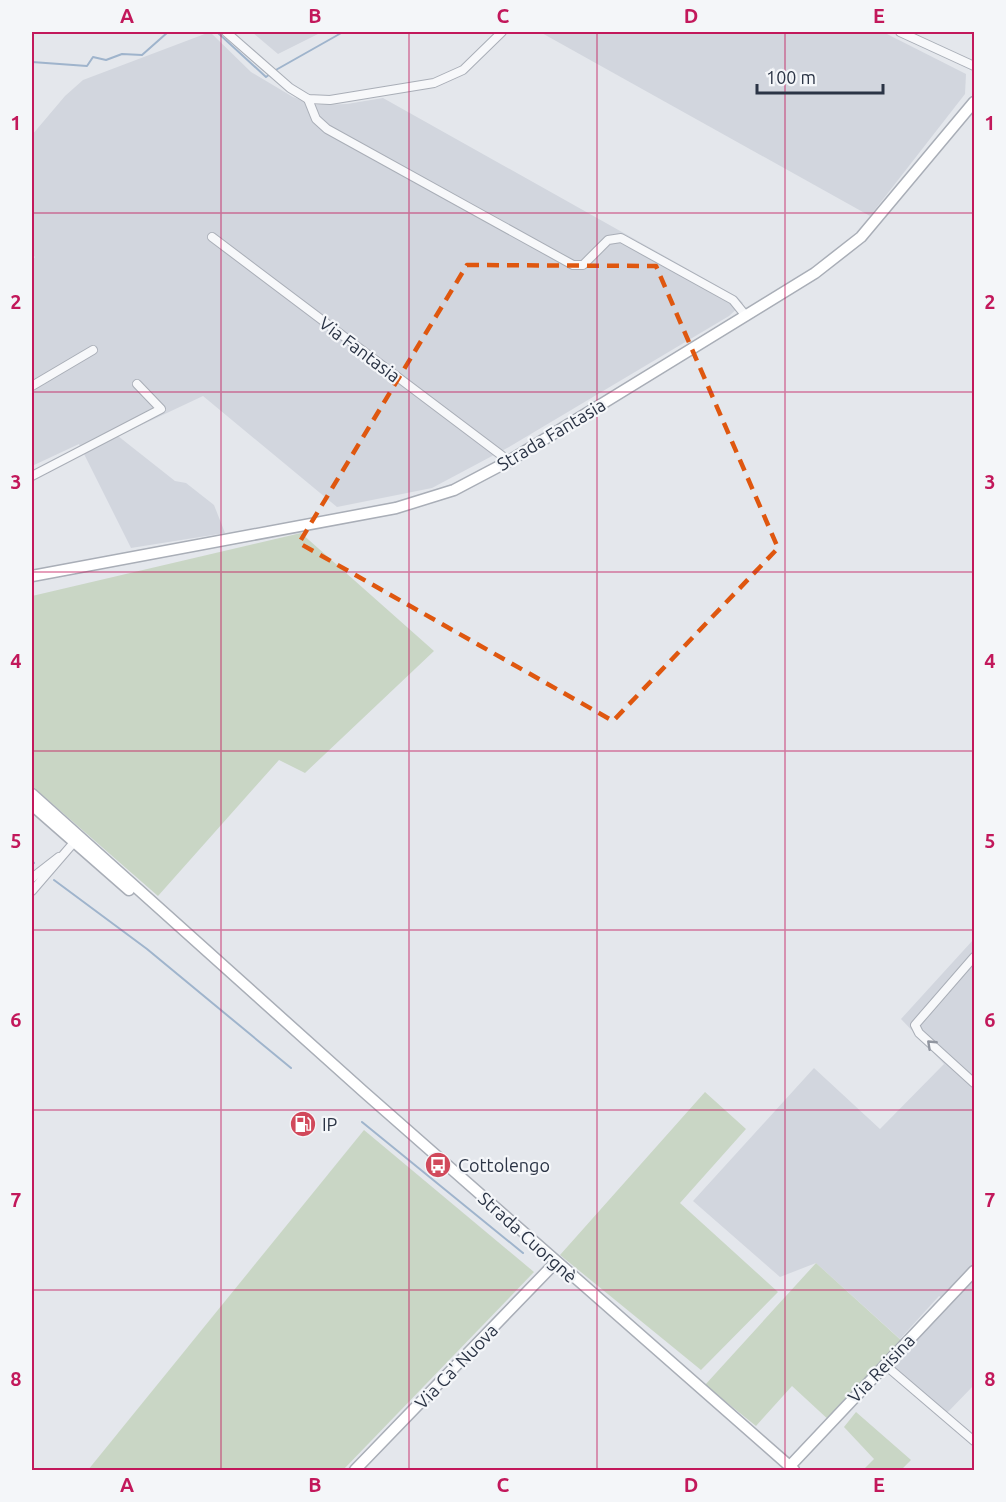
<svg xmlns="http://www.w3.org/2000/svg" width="1006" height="1502" font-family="Ubuntu,sans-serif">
<rect width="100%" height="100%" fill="#e4e7ec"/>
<g fill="#d2d6de">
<path d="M210 32 251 72 293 97 316 105 347 104 383 98 736 296 743 303 729 316 509 447 432 488 337 507 203 396 118 436 175 481 186 483 214 505 225 533 131 548 79 444 32 466V261L35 257 32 254V135L65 96 83 80Z"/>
<path d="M252 32H322L278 54Z"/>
<path d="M540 32H883L966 74 965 94 870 216Z"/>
<path d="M973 940 974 1271 946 1300 939 1296 900 1339 816 1263 780 1277 693 1201 814 1068 880 1129 944 1064 901 1019Z"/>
<path d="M974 1279V1385L944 1416 889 1367Z"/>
</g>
<g fill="#c9d6c5">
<path d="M301 533 434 651 305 773 279 760 158 896 32 786V596Z"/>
<path d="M705 1092 746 1129 680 1203 778 1292 701 1370 560 1255Z"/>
<path d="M364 1130 534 1272 343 1470H88Z"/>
<path d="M816 1263 904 1343 831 1422 792 1386 756 1426 705 1385Z"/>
<path d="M856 1412 911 1460 901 1470H863L874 1459 844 1427Z"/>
</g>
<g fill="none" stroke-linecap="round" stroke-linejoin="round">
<g stroke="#9fb4cc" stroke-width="2">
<path d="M217 32 266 77 270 74"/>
<path d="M32 62 87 66 93 57 106 60 122 54 142 55 168 32"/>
<path d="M274 71 343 32"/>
<path d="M32 861 34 863"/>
<path d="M54 880 147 949 291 1068"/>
<path d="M362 1122 523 1253"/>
</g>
<g stroke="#a9aeb7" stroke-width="10">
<g id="street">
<path d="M226 32 290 88 308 99 330 100 434 83 463 70 502 32"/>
<path d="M900 32 974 66"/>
<path d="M308 99 316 119 327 129 573 265H583L608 240 621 238 733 300 746 316"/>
<path d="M212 237 509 461"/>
<path d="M32 386 93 350"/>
<path d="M32 476 161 409 137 384"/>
<path d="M32 878 59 857"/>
<path d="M32 891 76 840"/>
<path d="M974 957 915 1025 919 1033 974 1083"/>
<path d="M884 1364 974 1441"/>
</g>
</g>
<g stroke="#a9aeb7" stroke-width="13">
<g id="secondary">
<path d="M32 576 396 508 454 490 509 461 815 273 861 237 974 102"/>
<path d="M32 794 364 1092 794 1470"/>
<path d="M32 805 129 890"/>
<path d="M789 1467 974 1271"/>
<path d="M355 1470 556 1262"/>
</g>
</g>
<use href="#street" stroke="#f7f8fa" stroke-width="8"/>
<use href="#secondary" stroke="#fff" stroke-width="10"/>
</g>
<defs><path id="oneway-chevron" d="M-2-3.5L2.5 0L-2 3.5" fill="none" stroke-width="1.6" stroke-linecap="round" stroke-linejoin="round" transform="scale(1.5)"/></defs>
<use stroke="#9196a0" href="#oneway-chevron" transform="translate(931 1044) rotate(-137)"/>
<path fill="none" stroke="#df570f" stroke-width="4.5" stroke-dasharray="12 8" stroke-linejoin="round" d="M467 265 656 266 778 548 613 721 299 543Z"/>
<path fill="none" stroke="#c2185b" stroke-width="1.5" stroke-opacity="0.55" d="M221 32V1470M409 32V1470M597 32V1470M785 32V1470M32 213H974M32 392H974M32 572H974M32 751H974M32 930H974M32 1110H974M32 1290H974"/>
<defs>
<g id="fuel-disc" transform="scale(1.35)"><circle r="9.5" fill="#d1495b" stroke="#f4f6f9"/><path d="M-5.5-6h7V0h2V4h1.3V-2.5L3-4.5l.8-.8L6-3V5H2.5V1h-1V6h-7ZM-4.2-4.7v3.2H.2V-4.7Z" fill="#fff"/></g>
<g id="bus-disc" transform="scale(1.35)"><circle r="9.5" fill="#d1495b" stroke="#f4f6f9"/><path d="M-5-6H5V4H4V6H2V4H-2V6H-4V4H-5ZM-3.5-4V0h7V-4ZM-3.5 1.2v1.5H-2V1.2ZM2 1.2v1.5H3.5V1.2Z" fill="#fff"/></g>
</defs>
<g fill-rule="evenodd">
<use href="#fuel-disc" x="303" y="1124"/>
<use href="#bus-disc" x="438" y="1165"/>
</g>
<g text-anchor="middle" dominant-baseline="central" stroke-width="4.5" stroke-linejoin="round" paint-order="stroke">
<g font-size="18" fill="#2b3445" stroke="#f4f6f9">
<text transform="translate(360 349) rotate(37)">Via Fantasia</text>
<text transform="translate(551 434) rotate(-31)">Strada Fantasia</text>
<text transform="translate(528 1237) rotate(42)">Strada Cuorgnè</text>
<text transform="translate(456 1366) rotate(-46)">Via Ca' Nuova</text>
<text transform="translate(881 1368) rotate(-46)">Via Reisina</text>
</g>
<g font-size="18" fill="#2b3445" stroke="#f4f6f9" text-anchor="start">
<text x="322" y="1124">IP</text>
<text x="458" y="1165">Cottolengo</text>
</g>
</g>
<rect width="1006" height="1502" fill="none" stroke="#f4f6f9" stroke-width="66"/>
<path d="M757 84v9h126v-9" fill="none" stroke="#2b3445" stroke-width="3"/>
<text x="766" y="84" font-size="18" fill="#2b3445" stroke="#f4f6f9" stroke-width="4.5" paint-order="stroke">100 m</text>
<rect x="33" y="33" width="940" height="1436" fill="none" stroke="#c2185b" stroke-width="2"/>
<g font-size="20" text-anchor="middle" font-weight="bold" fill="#c2185b">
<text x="127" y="23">A</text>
<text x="315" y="23">B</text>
<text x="503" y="23">C</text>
<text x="691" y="23">D</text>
<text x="879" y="23">E</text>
<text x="16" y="130">1</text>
<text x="990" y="130">1</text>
<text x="16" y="309">2</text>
<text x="990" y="309">2</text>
<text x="16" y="489">3</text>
<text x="990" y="489">3</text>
<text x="16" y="668">4</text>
<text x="990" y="668">4</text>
<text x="16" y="848">5</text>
<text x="990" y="848">5</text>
<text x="16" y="1027">6</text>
<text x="990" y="1027">6</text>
<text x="16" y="1207">7</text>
<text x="990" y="1207">7</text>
<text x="16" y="1386">8</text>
<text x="990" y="1386">8</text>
<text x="127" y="1492">A</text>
<text x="315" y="1492">B</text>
<text x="503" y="1492">C</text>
<text x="691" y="1492">D</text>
<text x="879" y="1492">E</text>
</g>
</svg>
